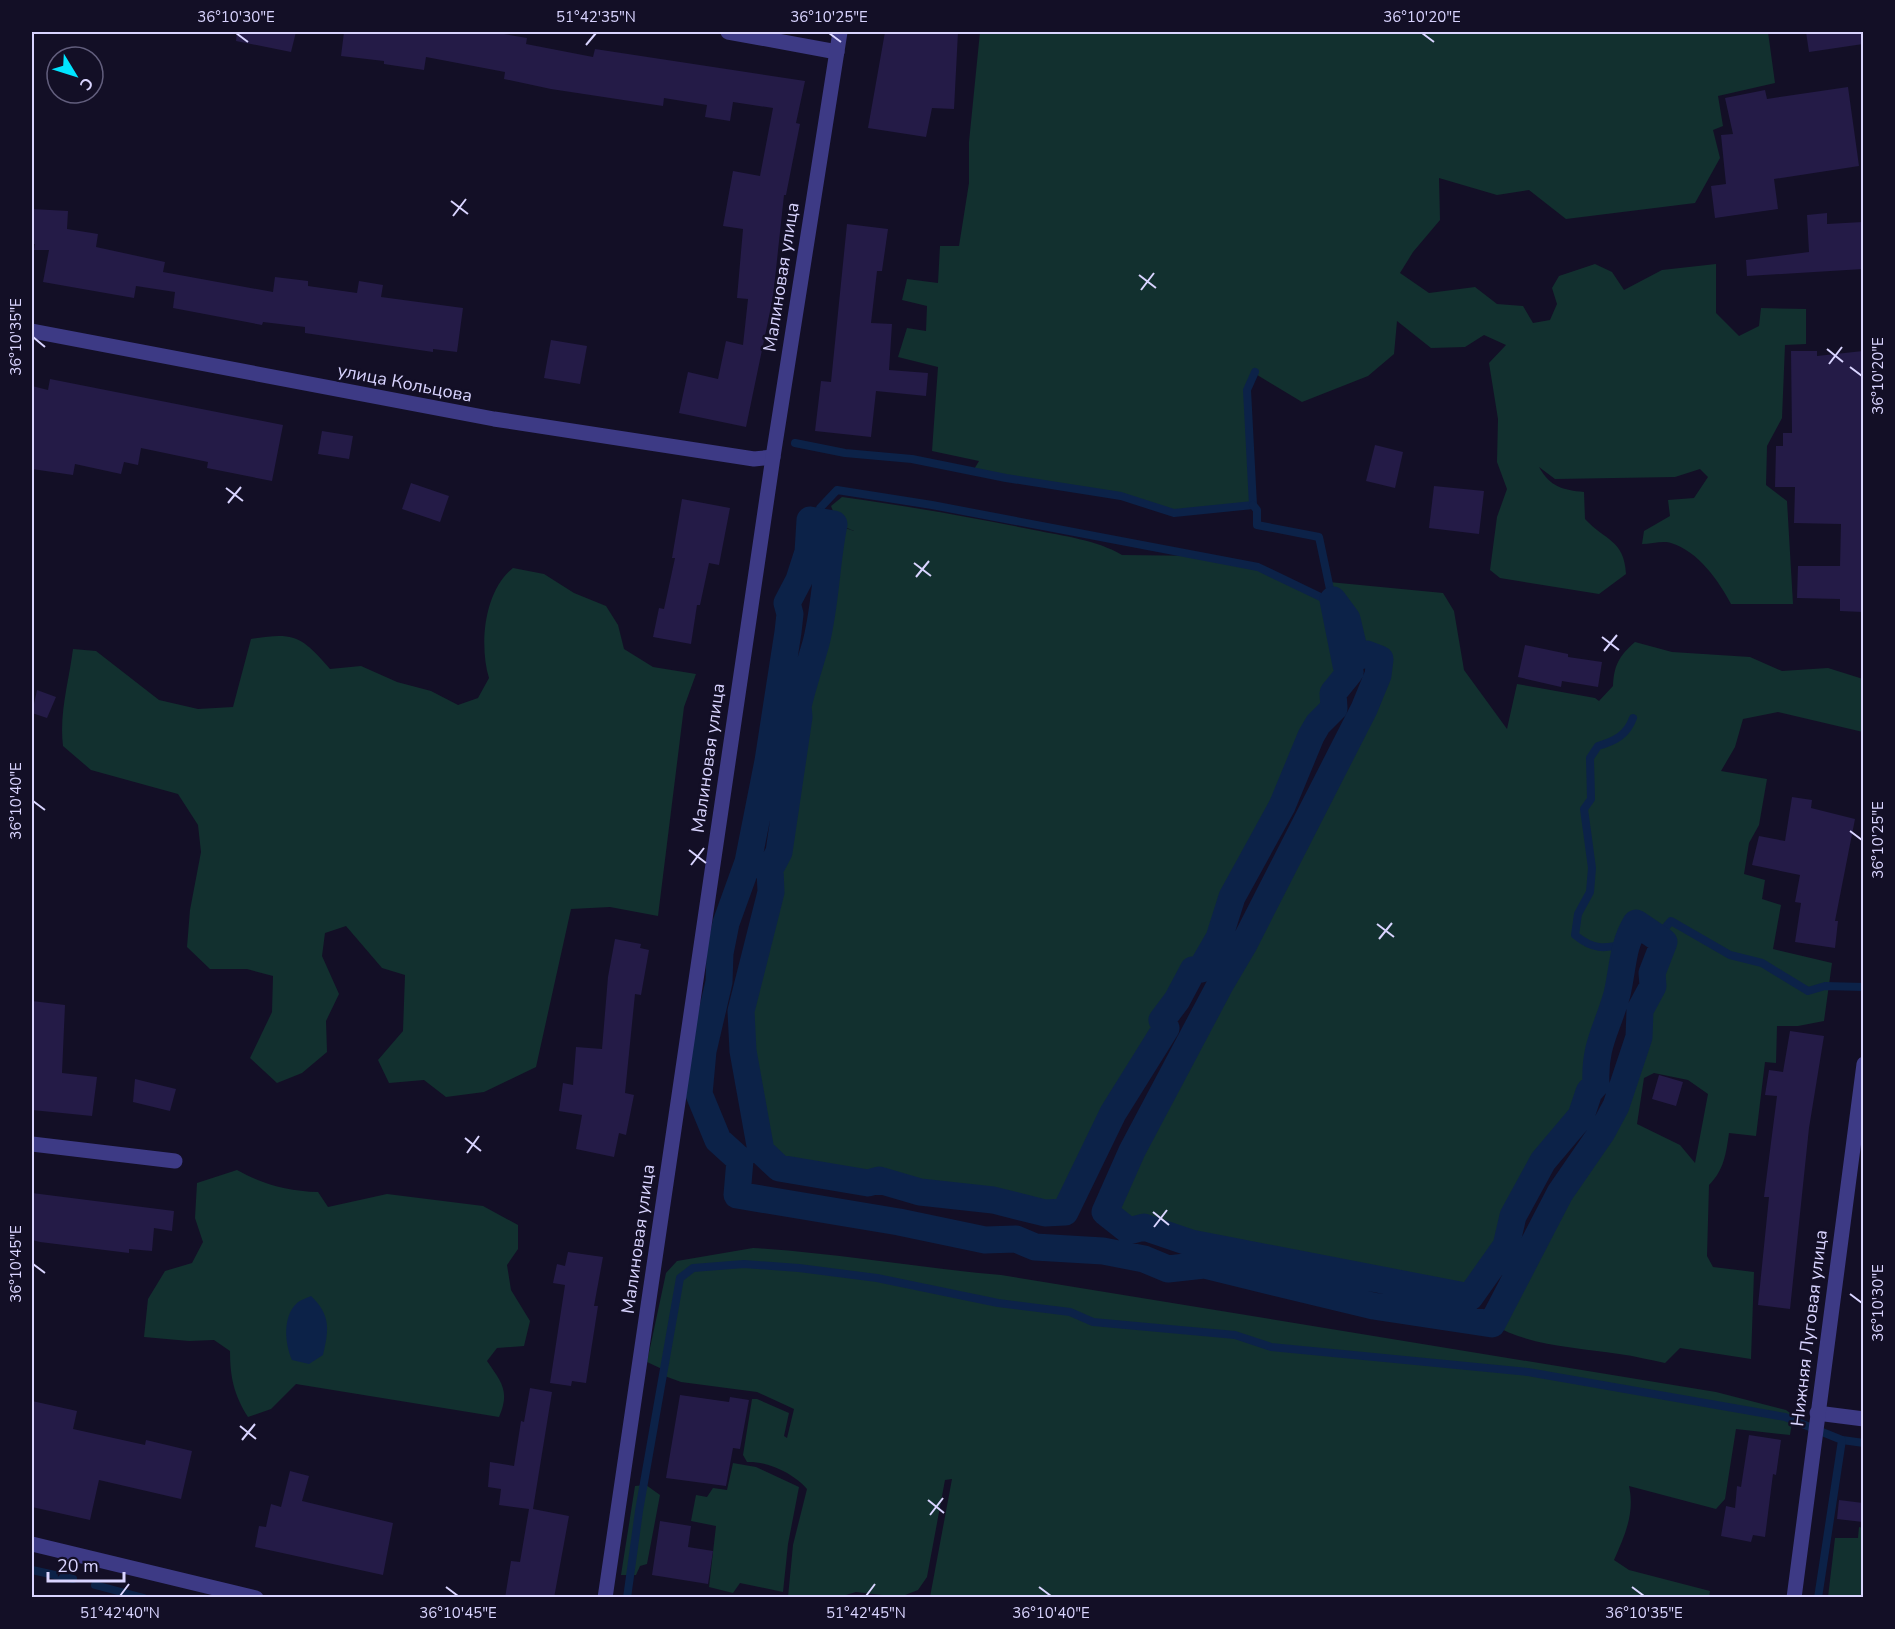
<svg xmlns="http://www.w3.org/2000/svg" width="1895" height="1629" font-family="'Nunito Sans',sans-serif">
<rect width="100%" height="100%" fill="#130f26"/>
<g fill="#12302f" fill-rule="evenodd">
<path d="M980 32H1768L1775 83 1718 96 1723 126 1713 130 1720 158 1695 203 1566 219 1529 190 1497 195 1439 178 1440 220 1413 252 1400 273 1429 293 1475 287 1497 304 1523 306 1533 323 1550 320 1557 304 1552 288 1559 276 1595 264 1612 272 1624 290 1662 270 1716 264V313L1739 336 1759 326 1761 308 1806 309V344L1785 345 1782 418 1767 446 1766 485 1787 501 1793 604H1731C1719 581 1698 551 1671 543 1664 540 1651 544 1642 544L1644 531 1670 516 1668 500 1694 498 1708 477 1700 469 1675 477 1555 479 1539 467C1550 487 1563 490 1584 492L1585 519C1605 541 1624 539 1626 574L1599 594 1500 578 1490 570 1497 517 1507 489 1497 462 1498 419 1489 363 1506 345 1484 335 1465 347 1431 348 1397 321 1394 354 1368 376 1302 402 1254 373 1247 390 1253 505 1174 513 1121 496 973 471 979 461 932 451 938 367 898 357 907 328 926 331 927 306 902 300 907 279 938 283 940 246H959L969 183V142Z"/>
<path d="M842 497C907 506 970 517 1034 530 1063 536 1097 540 1122 555L1207 556 1258 567 1334 607 1346 665 1350 672 1333 693 1334 708 1318 724 1311 736 1282 806 1232 897 1219 938 1201 969 1193 970 1177 1000 1162 1019 1166 1028 1113 1113 1065 1212 1045 1213 993 1200 920 1192 879 1180 868 1183 779 1168 761 1151 743 1051 741 1011 771 892 770 869 779 852 799 717 798 706 816 643 834 524 854 531 838 524 831 506Z"/>
<path d="M513 568 544 574 574 593 606 606 618 625 624 649 653 667 696 674 684 707 658 916 610 907 571 909 536 1067 484 1092 446 1097 424 1080 389 1083 378 1060 403 1031 405 975 382 968 346 926 325 933 322 956 339 994 326 1021 327 1052 302 1073 277 1083 250 1058 272 1012 273 976 247 969H210L187 947 190 910 201 852 198 825 178 794 91 770 63 746C59 713 69 681 73 649L96 651 159 700 198 709 233 707 251 639C295 632 301 636 330 669L361 666 397 682 431 691 458 705 478 698 489 678C479 645 484 591 513 568Z"/>
<path d="M1329 582 1443 593 1454 611 1464 670 1507 729 1517 684 1595 698 1599 701 1613 686C1614 665 1619 656 1635 642L1672 652 1750 657 1782 671 1828 668 1863 679V732L1778 712 1743 719 1735 747 1721 771 1767 779 1759 825 1749 843 1744 874 1765 880 1762 899 1781 905 1773 949 1832 963 1824 1021 1798 1026H1777L1776 1063 1765 1062 1756 1136 1729 1133C1726 1154 1724 1170 1709 1185L1707 1256 1713 1267 1754 1272 1751 1359 1680 1348 1665 1363C1650 1360 1635 1356 1619 1354 1575 1347 1531 1347 1492 1324L1559 1193 1602 1132 1616 1106 1639 1037 1640 1010 1653 986 1652 973 1663 942 1636 923C1621 945 1623 970 1617 994 1607 1030 1594 1045 1596 1084L1589 1093 1581 1116 1543 1161 1513 1216 1506 1246 1470 1297 1192 1243 1144 1227 1129 1231 1105 1212 1132 1151 1220 985 1243 946 1364 709 1378 675 1379 659 1367 654 1356 657 1347 619 1333 600ZM1654 1073 1688 1080 1708 1094 1695 1163 1680 1145 1637 1124 1644 1078Z"/>
<path d="M237 1170C264 1185 288 1191 318 1192L328 1207 387 1194 483 1206 518 1225V1249L507 1265 511 1290 530 1321 524 1346 497 1348 487 1361C502 1383 510 1391 499 1417L296 1384 271 1409 248 1417C234 1395 230 1377 230 1351L214 1340 189 1341 144 1337 148 1299 165 1271 192 1263 203 1242 195 1218 197 1183Z"/>
<path d="M753 1248C836 1253 918 1268 1001 1275L1716 1392 1786 1410 1793 1415 1790 1435 1736 1429 1725 1499 1716 1509 1629 1486C1635 1513 1625 1535 1614 1560L1629 1570 1710 1591 1709 1597H930L952 1479 945 1480 927 1577 918 1590 900 1597 856 1592 839 1597H788L793 1545 807 1489C794 1474 768 1461 747 1462L743 1455 752 1399H757L789 1413 784 1436 787 1438 794 1409 757 1392 681 1382 662 1375V1369L647 1362 666 1273 677 1261Z"/>
<path d="M733 1463 756 1467 799 1487 788 1544 783 1592 740 1583 733 1593 709 1587 716 1526 691 1521 696 1495 707 1497 713 1488 727 1490Z"/>
<path d="M646 1485 660 1495 647 1564 640 1566 636 1575H621L635 1486Z"/>
<path d="M1859 1527 1863 1528V1597H1828L1835 1538H1858Z"/>
</g>
<path fill="#0c2248" d="M311 1296C331 1315 329 1330 323 1355L309 1364 292 1360C285 1344 282 1317 297 1303 300 1300 307 1298 311 1296Z"/>
<g fill="none" stroke-linecap="round" stroke-linejoin="round">
<g stroke="#0c2248" stroke-width="8">
<path d="M795 443 845 453 912 459 1006 478 1121 496 1174 513 1253 505 1247 390 1255 372"/>
<path d="M1253 505 1257 510V525L1319 537 1346 665 1350 672"/>
<path d="M815 532 820 508 837 490 932 505 1258 567 1333 603"/>
<path d="M1657 937 1671 921 1730 955 1762 963 1808 991 1825 986 1864 987"/>
<path d="M1626 943C1604 950 1592 949 1575 935L1578 914 1590 892 1592 868 1584 809 1591 799 1590 758 1598 746C1615 741 1627 735 1633 718"/>
<path d="M1842 1440 1864 1443"/>
<path d="M32 1570 73 1579"/>
<path d="M95 1585 144 1598"/>
<path d="M627 1598 639 1511 680 1278 693 1268 744 1264 799 1268 877 1278 998 1303 1070 1312 1093 1322 1235 1335 1271 1347 1528 1372 1785 1417 1842 1440 1818 1598"/>
</g>
<path stroke="#0c2248" stroke-width="27" d="M810 520 834 524C826 563 826 604 816 643 810 664 803 685 798 706L799 717 779 852 770 869 771 892 741 1011 743 1051 761 1151 779 1168 868 1183 879 1180 920 1192 993 1200 1045 1213 1065 1212 1113 1113 1166 1028 1162 1020 1177 1000 1193 970 1201 969 1219 938 1232 897 1282 806 1311 736 1318 724 1334 708 1333 693 1350 672 1346 665 1333 600 1347 619 1356 657 1367 654 1380 659 1378 675 1364 709 1243 946 1220 985 1132 1151 1105 1212 1129 1231 1144 1227 1191 1243 1470 1297 1506 1246 1513 1216 1543 1161 1581 1116 1589 1092 1596 1084C1594 1045 1607 1030 1617 994 1623 969 1622 946 1636 923L1664 942 1652 973 1653 986 1640 1010 1639 1037 1616 1106 1602 1132 1560 1193 1492 1324 1373 1306 1204 1265 1168 1269 1144 1259 1103 1251 1035 1247 1016 1239 985 1240 899 1222 737 1195 740 1160 718 1140 699 1094 703 1051 719 982 720 953 726 923 748 862 768 761 788 632 790 614 787 603 799 580 808 552Z"/>
</g>
<g fill="#241b47">
<path d="M237 32H296L291 52 236 41Z"/>
<path d="M344 32H492L527 38 526 44 593 57 595 49 805 81 796 123 800 124 786 195H784L773 297 746 427 679 413 688 372 718 379 726 341 743 345 748 299 737 298 743 229 723 226 733 171 760 176 773 108 733 102 730 121 705 117 707 105 664 98 663 106 551 89 504 79 505 72 426 57 424 70 384 64V61L341 56Z"/>
<path d="M885 32H958L954 109 932 108 926 137 868 128Z"/>
<path d="M1806 32H1863V44L1809 52Z"/>
<path d="M1848 87 1859 166 1774 179 1778 209 1715 218 1711 186 1726 184 1721 135 1733 134 1725 98 1765 90 1767 99Z"/>
<path d="M32 209 68 211 67 229 98 234 96 247 165 262 163 272 273 292 275 277 308 281V286L357 293 359 281 383 285 381 297 463 308 457 352 433 349V352L305 333V327L263 322 262 325 173 308 175 292 136 286 134 298 43 282 49 250H34L35 244H32Z"/>
<path d="M1827 213V224L1863 222V269L1747 276 1746 260 1809 252 1807 215Z"/>
<path d="M847 224 888 229 882 271H877L871 323 892 324 889 370 928 373 926 396 876 391 871 437 815 431 821 381 831 382Z"/>
<path d="M551 340 587 346 580 384 544 378Z"/>
<path d="M1791 351H1817V356L1863 351V612L1840 611V599L1797 598 1798 566H1840L1841 524 1794 523 1795 487H1775L1776 446H1783V433H1792Z"/>
<path d="M50 379 283 425 272 481 207 468 208 462 141 448 138 465 124 462 121 474 75 464 73 475 32 469V386L48 390Z"/>
<path d="M322 431 353 436 349 459 318 454Z"/>
<path d="M1375 445 1403 452 1395 488 1366 481Z"/>
<path d="M411 483 449 496 440 522 402 509Z"/>
<path d="M1434 486 1484 491 1479 534 1429 528Z"/>
<path d="M682 499 730 508 719 565 709 563 700 605H697L691 644 653 637 659 608 664 609 675 558H672Z"/>
<path d="M1525 645 1568 654V657L1602 662 1598 687 1562 681 1561 687 1518 677Z"/>
<path d="M37 690 56 697 47 718 32 713Z"/>
<path d="M1792 797 1812 800 1811 808 1855 819 1835 921H1838L1835 948 1795 942 1801 903 1795 902 1800 875 1752 865 1759 836 1785 841Z"/>
<path d="M615 939 641 944 640 948 649 950 641 995 635 994 625 1093 634 1095 626 1135 619 1133 614 1157 576 1149 582 1115 559 1111 563 1083 573 1085 576 1047 602 1049 608 977Z"/>
<path d="M32 1001 65 1005 62 1073 97 1077 92 1116 32 1110Z"/>
<path d="M1790 1031 1824 1036 1809 1128 1790 1309 1758 1305 1769 1197H1764L1777 1096 1765 1095 1769 1070 1783 1072Z"/>
<path d="M1659 1075 1683 1082 1676 1106 1652 1099Z"/>
<path d="M135 1079 176 1089 170 1111 133 1102Z"/>
<path d="M32 1193 174 1211 172 1231 154 1228 152 1251 129 1249V1253L40 1242 32 1240Z"/>
<path d="M568 1252 603 1257 594 1306H598L586 1383 572 1381 571 1386 550 1383 565 1285 553 1283 557 1264 565 1266Z"/>
<path d="M530 1388 552 1392 533 1509 569 1516 554 1598H505L511 1561 520 1562 529 1509 499 1505 501 1489 488 1487 490 1462 514 1466 521 1421 524 1422Z"/>
<path d="M680 1395 729 1402 730 1397 749 1400 740 1449 733 1448 726 1486 666 1478Z"/>
<path d="M32 1401 77 1411 73 1429 145 1445 146 1440 192 1451 181 1499 99 1480 90 1520 32 1507Z"/>
<path d="M1749 1435 1781 1440 1776 1475 1773 1474 1765 1537 1753 1535 1751 1542 1721 1536 1726 1506 1735 1508 1737 1486 1741 1487Z"/>
<path d="M290 1471 309 1476 302 1501 393 1523 383 1575 255 1547 259 1526 266 1527 271 1504 281 1507Z"/>
<path d="M1839 1500 1863 1503V1522L1837 1519Z"/>
<path d="M660 1521 691 1526 688 1547 713 1551 708 1584 652 1575Z"/>
</g>
<g fill="none" stroke-linecap="round" stroke-linejoin="round">
<g stroke="#3d3a85" stroke-width="15">
<path d="M728 32 837 52"/>
<path d="M32 331 494 419 754 459 773 457"/>
<path d="M32 1144 175 1161"/>
<path d="M1817 1413 1864 1419"/>
<path d="M32 1544 256 1598"/>
<path d="M605 1598 773 457 840 32"/>
<path d="M1794 1598 1864 1064"/>
</g>
</g>
<path fill="none" stroke="#d9d4ff" stroke-width="2" d="M236 33 248 42M829 33 841 42M1422 33 1434 42M586 45 596 33M451 201 468 214M453 216 466 199M1139 275 1156 288M1141 290 1154 273M33 337 45 347M1827 349 1843 362M1829 364 1842 347M1850 367 1862 376M226 488 243 501M228 503 241 487M914 563 931 576M916 577 929 561M1602 637 1619 650M1604 651 1617 635M33 801 45 810M1850 831 1862 840M689 850 706 863M691 865 704 848M1377 924 1394 937M1379 939 1392 923M465 1138 481 1151M467 1153 479 1136M1153 1212 1169 1225M1154 1227 1167 1210M33 1264 45 1273M1850 1294 1862 1303M240 1426 256 1439M242 1440 255 1424M928 1500 944 1513M930 1515 943 1498M446 1587 458 1596M1039 1587 1051 1596M1632 1587 1644 1596M120 1596 129 1584M866 1596 875 1584"/>
<g text-anchor="middle" dominant-baseline="central" stroke-width="5" stroke-linejoin="round" paint-order="stroke">
<g font-size="18" fill="#d9d4ff" stroke="#130f26">
<text transform="translate(781 277) rotate(-81)">Малиновая улица</text>
<text transform="translate(405 383) rotate(11)">улица Кольцова</text>
<text transform="translate(708 758) rotate(-82)">Малиновая улица</text>
<text transform="translate(638 1239) rotate(-82)">Малиновая улица</text>
<text transform="translate(1809 1328) rotate(-83)">Нижняя Луговая улица</text>
</g>
</g>
<rect width="1895" height="1629" fill="none" stroke="#130f26" stroke-width="66"/>
<g transform="translate(75 75) rotate(128)"><circle r="28" fill="#130f26" stroke="#625e7d" stroke-width="1.5"/>
<path d="M0-4.5L10 22L0 15L-10 22Z" fill="#00e5ff"/>
<text y="-9" font-size="16" font-weight="bold" text-anchor="middle" fill="#d9d4ff">С</text>
</g>
<path d="M48 1572v9h76v-9" fill="none" stroke="#d9d4ff" stroke-width="3"/>
<text x="57" y="1572" font-size="18" fill="#d9d4ff" stroke="#130f26" stroke-width="4.5" paint-order="stroke">20 m</text>
<rect x="33" y="33" width="1829" height="1563" fill="none" stroke="#d9d4ff" stroke-width="2"/>
<g font-size="15" text-anchor="middle" fill="#d9d4ff">
<text x="236" y="22">36°10'30"E</text>
<text x="596" y="22">51°42'35"N</text>
<text x="829" y="22">36°10'25"E</text>
<text x="1422" y="22">36°10'20"E</text>
<text transform="translate(16 337) rotate(-90)" y="5">36°10'35"E</text>
<text transform="translate(1878 376) rotate(-90)" y="5">36°10'20"E</text>
<text transform="translate(16 801) rotate(-90)" y="5">36°10'40"E</text>
<text transform="translate(1878 840) rotate(-90)" y="5">36°10'25"E</text>
<text transform="translate(16 1264) rotate(-90)" y="5">36°10'45"E</text>
<text transform="translate(1878 1303) rotate(-90)" y="5">36°10'30"E</text>
<text x="120" y="1618">51°42'40"N</text>
<text x="458" y="1618">36°10'45"E</text>
<text x="866" y="1618">51°42'45"N</text>
<text x="1051" y="1618">36°10'40"E</text>
<text x="1644" y="1618">36°10'35"E</text>
</g>
</svg>
